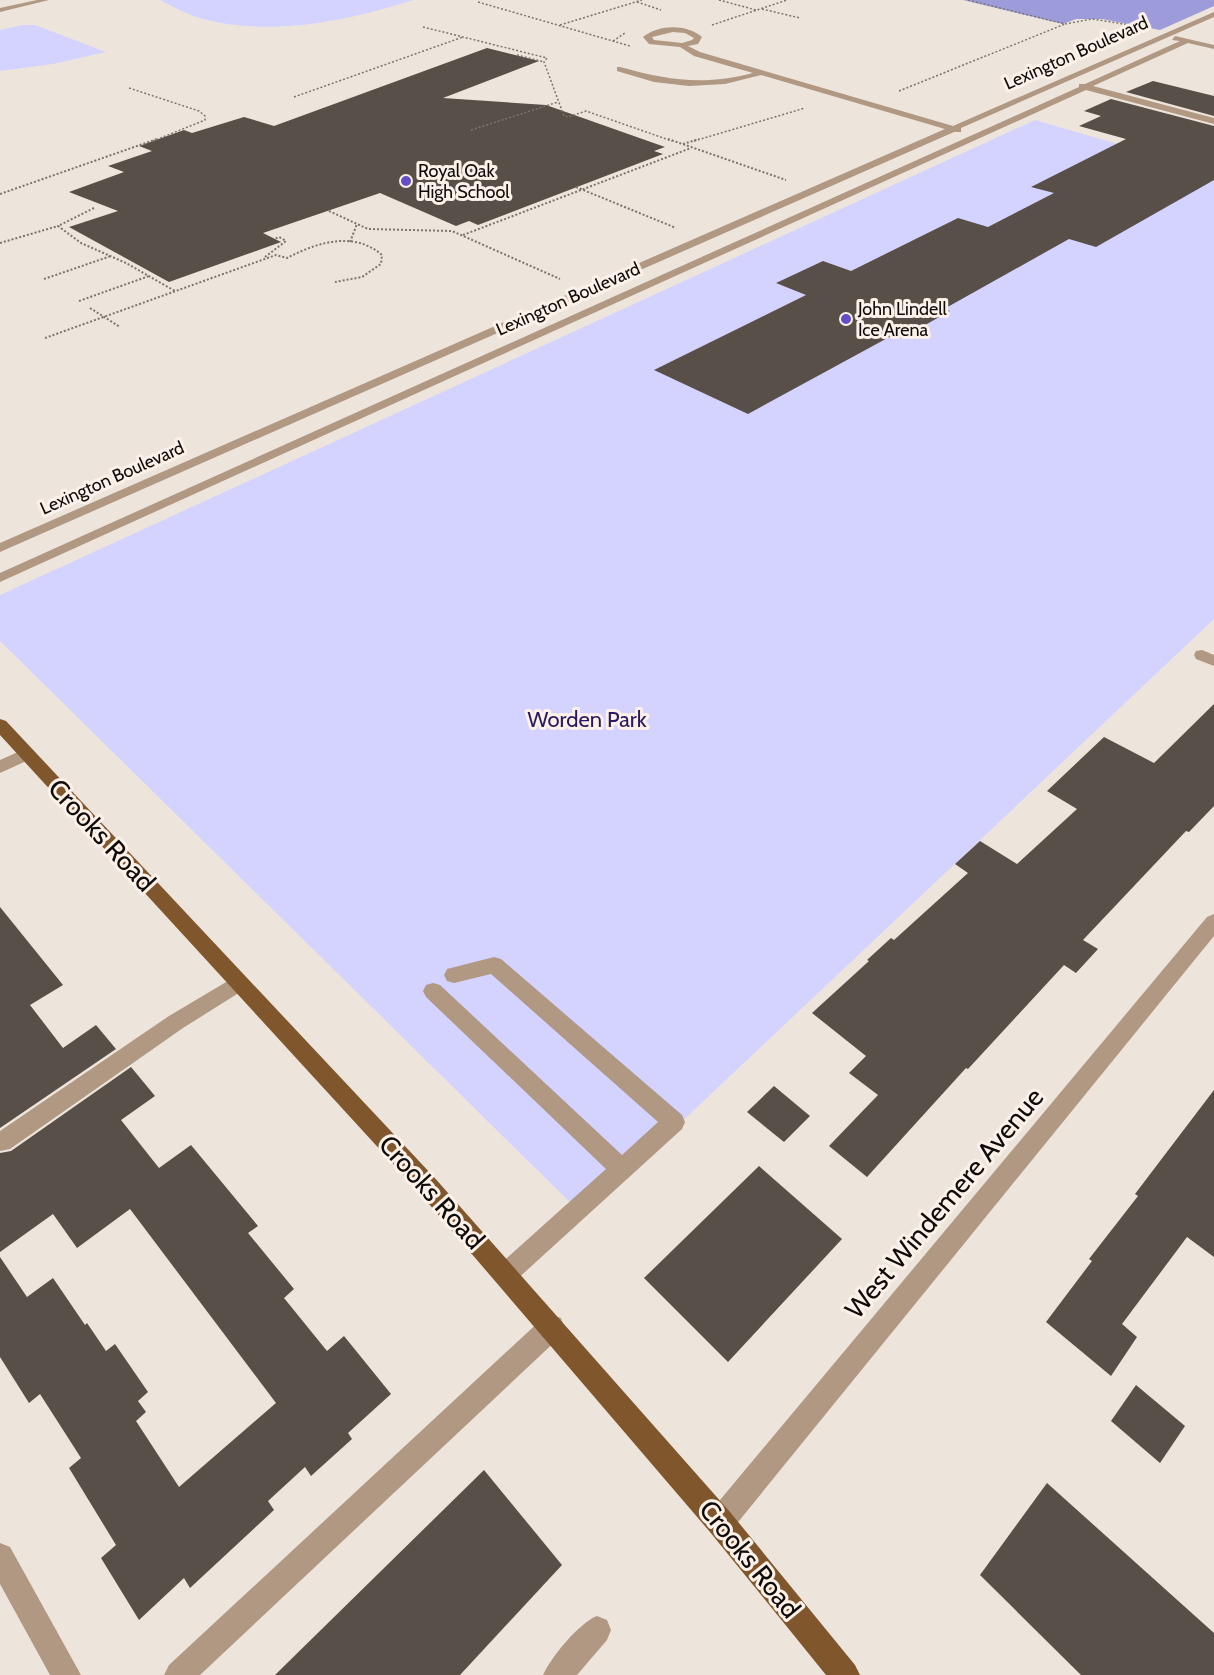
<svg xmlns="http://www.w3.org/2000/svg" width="1214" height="1675" font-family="Cabin,sans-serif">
<rect width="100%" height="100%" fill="#ede4db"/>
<g fill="#d4d3ff">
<path d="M160 0H413C348 21 270 37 203 19 188 15 174 7 160 0Z"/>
<path d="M23 25H35L106 52 53 64 0 71V30Z"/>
<path d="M1035 120 1214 172V619L583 1215 0 641V595Z"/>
</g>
<path fill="#9e9bdb" d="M963 0H1214V6L1160 30 1102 19H1076L1063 24Z"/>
<g fill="#584f48">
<path d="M487 48 539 61 443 98 546 105 665 147 654 151 663 154 478 225 469 221 456 226 380 193 263 233 281 242 169 282 69 227 118 211 69 192 124 172 108 166 152 151 139 146 184 130 192 133 244 117 274 126Z"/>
<path d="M1153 81 1214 96V116L1126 92Z"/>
<path d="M1111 99 1214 126V180L1096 247 1069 239 944 309 950 311 902 338 893 335 748 414 654 370 806 295 776 283 823 261 851 271 958 218 988 227 1054 193 1031 187 1126 139 1079 126 1101 116 1084 111Z"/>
<path d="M1214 704V806L1189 832 1186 831 1083 940 1098 949 1076 973 1064 965 968 1069 966 1068 867 1177 829 1146 878 1095 849 1073 866 1056 812 1013 869 961 867 960 891 938 894 940 968 873 955 864 980 841 1017 864 1077 809 1047 791 1104 737 1154 763Z"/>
<path d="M0 907 63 985 30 1005 63 1048 96 1025 116 1049 0 1128Z"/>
<path d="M131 1067 155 1096 121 1120 159 1168 191 1145 258 1226 248 1233 294 1289 284 1298 327 1351 344 1336 391 1394 348 1433 352 1439 311 1476 305 1467 268 1501 274 1510 190 1588 184 1578 139 1620 101 1558 116 1545 69 1468 81 1458 40 1394 29 1403 0 1357V1257L27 1297 53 1278 85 1325 87 1323 106 1351 115 1344 148 1392 138 1401 146 1412 136 1421 179 1487 276 1403 130 1209 77 1248 53 1214 0 1252V1153L11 1151Z"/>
<path d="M774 1086 810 1116 784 1142 747 1112Z"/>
<path d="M1214 1090V1257L1187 1237 1122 1324 1137 1337 1111 1376 1046 1322 1092 1261 1089 1259 1138 1196 1135 1194Z"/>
<path d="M759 1166 842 1239 728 1362 644 1278Z"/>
<path d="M1136 1385 1185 1426 1160 1463 1111 1421Z"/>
<path d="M484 1470 562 1565 460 1675H275Z"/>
<path d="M1047 1483 1214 1633V1675H1081L980 1575Z"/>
</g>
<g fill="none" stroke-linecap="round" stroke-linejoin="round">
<g stroke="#7b756f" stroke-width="1.5" stroke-dasharray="2 2" stroke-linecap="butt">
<path d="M719 0 756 10"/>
<path d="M968 0 1065 24 1092 19 1137 26"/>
<path d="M478 2 630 46"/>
<path d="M637 2 661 10"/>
<path d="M762 9 800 18"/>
<path d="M560 25 642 0"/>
<path d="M712 25 787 0"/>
<path d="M423 27 547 58 544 62 564 116 568 117 586 111 672 141"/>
<path d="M613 41 625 33"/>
<path d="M517 55 544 62"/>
<path d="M129 88 199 111 205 116V120L153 141"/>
<path d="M899 91 1065 24"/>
<path d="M294 97 463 37"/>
<path d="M471 130 558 102"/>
<path d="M694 141 805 108"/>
</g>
<g stroke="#7b756f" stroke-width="2" stroke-dasharray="2 2" stroke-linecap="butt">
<path d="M668 139 786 180"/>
<path d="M683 144 699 139"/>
<path d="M576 187 676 228"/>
<path d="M0 194 157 139"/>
<path d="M94 208 58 226 81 243 126 263 175 291"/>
<path d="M329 211 368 229 452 231 560 279"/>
<path d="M463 235 691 148"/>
<path d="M350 242 357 224"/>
<path d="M0 243 58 226"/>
<path d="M265 257 286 241 279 237 274 239"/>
<path d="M44 279 111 256"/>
<path d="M79 301 149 276"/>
<path d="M90 308 120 327"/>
<path d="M45 338 276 255 287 258C316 243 353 230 382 255L381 264 362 277 335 282"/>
</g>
<g fill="#b09882" fill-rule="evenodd">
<path d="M37 0H49L0 12V8Z"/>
<path d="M1214 12V17L961 128V132H954L0 552V543L945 129 761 75 725 84 689 86 654 82 617 71V67H620C667 80 704 86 753 73L694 56 680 47 649 44 643 37C659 24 687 24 702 37L698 44 688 46 700 52 953 126ZM673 32 685 33 694 38 692 40 682 43 654 40 652 37Z"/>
<path d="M1175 36 1214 45V49L1188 43 1093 86 1214 118V124L1086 90 0 582V573L1079 87V84H1085L1180 41 1172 40Z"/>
<path d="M1202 650 1214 655V666L1196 659 1194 655 1196 651Z"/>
<path d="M27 748 33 750 35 754 33 758 0 773V760Z"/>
<path d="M1214 914V936L730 1532 720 1536 710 1532 706 1522 710 1512 1207 917Z"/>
<path d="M494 957 501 959 682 1115 685 1122 682 1129 514 1282 506 1286 498 1282 494 1274 498 1266 606 1169 426 997 423 991 426 985 433 983 440 985 622 1155 658 1122 491 974 454 983 447 981 444 975 447 969Z"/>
<path d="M238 975 245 977 248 983 245 989 183 1028 10 1149 0 1151V1131L169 1016Z"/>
<path d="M552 1315 561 1318 564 1327 561 1336 200 1675H164L169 1665 543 1318Z"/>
<path d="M0 1543 10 1547 81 1675H50L0 1584Z"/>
<path d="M597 1616 607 1620 611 1630 607 1640 577 1675H543C551 1657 579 1623 597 1616Z"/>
</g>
<path fill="#80572d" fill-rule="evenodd" d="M0 719 6 721 433 1176 730 1512 855 1665 860 1675H826L710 1532 417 1190 0 735Z"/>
</g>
<g fill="#634ec7" stroke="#fbf1e8" stroke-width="2">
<circle cx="406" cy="181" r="6"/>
<circle cx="846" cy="319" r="6"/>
</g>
<g text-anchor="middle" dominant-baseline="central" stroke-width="6" stroke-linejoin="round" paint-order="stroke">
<g font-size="18" fill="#0f0b09" stroke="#fbf1e8">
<text transform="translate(1076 53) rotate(-24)">Lexington Boulevard</text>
<text transform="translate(568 299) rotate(-24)">Lexington Boulevard</text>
<text transform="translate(112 478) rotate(-24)">Lexington Boulevard</text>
</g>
<g font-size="18" fill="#0f0b09" stroke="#fbf1e8" text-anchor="start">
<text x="418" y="171">Royal Oak<tspan x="418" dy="21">High School</tspan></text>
<text x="858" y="309">John Lindell<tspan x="858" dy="21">Ice Arena</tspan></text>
</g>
<g font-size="22" fill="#2a1a64" stroke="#fbf1e8">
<text x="587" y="719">Worden Park</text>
</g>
<g font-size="27" fill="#0f0b09" stroke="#fbf1e8">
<text transform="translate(102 835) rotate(47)">Crooks Road</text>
<text transform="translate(432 1192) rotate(48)">Crooks Road</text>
<text transform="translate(944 1203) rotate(-50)">West Windemere Avenue</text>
<text transform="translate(750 1559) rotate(51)">Crooks Road</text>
</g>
</g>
</svg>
